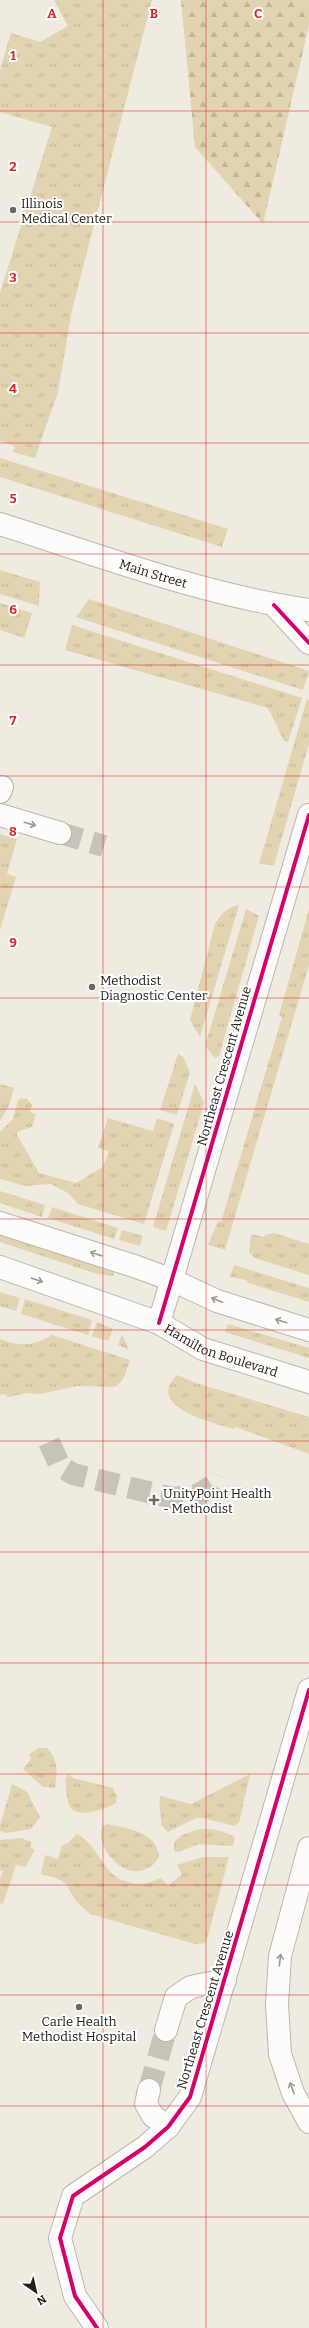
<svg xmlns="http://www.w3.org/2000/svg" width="309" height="2328" font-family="Bitter,serif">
<defs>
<pattern id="forest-firs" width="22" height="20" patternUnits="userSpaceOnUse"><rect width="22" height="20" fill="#e2d4b1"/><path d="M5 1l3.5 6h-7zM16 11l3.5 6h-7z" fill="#c2b698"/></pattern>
<pattern id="park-tufts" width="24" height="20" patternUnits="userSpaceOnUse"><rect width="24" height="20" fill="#e2d4b1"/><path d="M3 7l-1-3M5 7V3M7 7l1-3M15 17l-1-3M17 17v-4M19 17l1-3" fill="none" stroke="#c2b698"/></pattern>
</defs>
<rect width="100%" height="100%" fill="#f0ebe0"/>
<path fill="url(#forest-firs)" d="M181 0H309V25L263 224 195 147Z"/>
<g fill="url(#park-tufts)">
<path d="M54 0H152L72 310 58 392 35 458 13 452 15 446 0 441V293L52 127 0 112V70L11 33 40 42 68 26Z"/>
<path d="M0 458 228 529 222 547 0 477Z"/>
<path d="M0 570 40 582 39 606 0 594Z"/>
<path d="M89 599 309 671 303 690 76 617Z"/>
<path d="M0 603 32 613 24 638 0 630Z"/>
<path d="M72 625 302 698 288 742 284 741 268 708 65 650Z"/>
<path d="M307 699 309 700V744L274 865 259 864Z"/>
<path d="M0 834 17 839 7 874 16 877 0 930Z"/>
<path d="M239 905 200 1037 190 1020 215 924C221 914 227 907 239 905Z"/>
<path d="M246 909 259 916 219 1056 215 1058 205 1046Z"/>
<path d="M309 909V965L225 1250 208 1245 218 1221 221 1222 282 1017 279 1015Z"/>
<path d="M178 1054 183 1057 190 1072 177 1115 160 1110Z"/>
<path d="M0 1084 14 1088 9 1106 0 1121Z"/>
<path d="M195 1084 204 1103 166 1231 153 1227Z"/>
<path d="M21 1098 27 1099 32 1105 30 1112 36 1114 32 1127 17 1132V1135L39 1173 76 1183 103 1167 109 1151 98 1148 108 1118 153 1131 157 1118 174 1124 144 1224 78 1204 68 1193 51 1184 25 1186 0 1179V1132L13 1119 18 1100Z"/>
<path d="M0 1191 45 1205 42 1217 0 1203Z"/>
<path d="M52 1207 118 1228 114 1239 48 1218Z"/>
<path d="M122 1230 143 1236 140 1246 119 1240Z"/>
<path d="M274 1233 309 1244V1275L254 1258 249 1252 251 1234 264 1237 265 1235Z"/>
<path d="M0 1234 115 1269 113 1276 97 1274 0 1242Z"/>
<path d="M234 1265 309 1288V1302L248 1283 246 1280 230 1277Z"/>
<path d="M0 1292 20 1298 16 1311 0 1306Z"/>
<path d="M25 1299 92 1320 88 1335 21 1314Z"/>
<path d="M97 1322 113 1329 108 1341 92 1336Z"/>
<path d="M228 1324 309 1348V1358L225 1332Z"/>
<path d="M122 1334 129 1350 118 1345Z"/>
<path d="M52 1335 130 1360C126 1370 124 1385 113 1387L78 1386 39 1394 27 1393 8 1397 5 1394 0 1395V1339C20 1347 34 1346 52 1335Z"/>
<path d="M177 1375 196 1383 309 1417V1454L236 1427 233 1429C214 1423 144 1407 177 1375Z"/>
<path d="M39 1748H47C59 1760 57 1772 55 1788L43 1787 23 1769 31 1759 29 1754Z"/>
<path d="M69 1774 73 1778 113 1788 117 1797 116 1803C107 1809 76 1819 70 1807 66 1799 66 1787 65 1779Z"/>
<path d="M250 1774 239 1823 234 1826 203 1818H196L168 1832 161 1825C162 1816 158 1803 160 1796L191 1804Z"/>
<path d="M12 1784 27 1792 40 1817 31 1829 6 1833 0 1831V1825Z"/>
<path d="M108 1824C128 1829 156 1831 159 1856 156 1863 152 1866 146 1869 120 1881 93 1841 103 1826Z"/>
<path d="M200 1829C213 1829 224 1830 235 1838L233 1846 199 1844 179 1852 174 1851V1842L182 1835Z"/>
<path d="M77 1834C100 1846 102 1876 128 1882 141 1886 149 1883 161 1878L168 1886 182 1874 177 1865 203 1857H229L206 1943 195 1944 90 1914 76 1901 65 1883 56 1878 41 1874 45 1855 58 1859 62 1845 68 1843Z"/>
<path d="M21 1838 32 1842 30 1847 35 1850 25 1867 16 1865 3 1904 0 1903V1879L3 1871 0 1870V1840Z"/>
</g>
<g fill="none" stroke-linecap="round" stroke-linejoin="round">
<g stroke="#c7c3b8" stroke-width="22" stroke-dasharray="22 11" stroke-linecap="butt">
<path d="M60 833 104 846"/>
<path d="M49 1442 60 1466 73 1474 173 1498 197 1495 212 1486 217 1475"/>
<path d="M149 2090 166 2030"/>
</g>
<g stroke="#bbb7ae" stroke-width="24">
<g id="minor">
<path d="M274 605 309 643"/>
<path d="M0 792 2 787"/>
<path d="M0 815 60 833"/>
<path d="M0 1223 137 1267 172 1280 217 1301 309 1330"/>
<path id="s1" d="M0 1267 159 1323 203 1349 309 1382"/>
<path d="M159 1323 309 815"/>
<path d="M309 1848 280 1956 277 2004 280 2054 293 2093 309 2122"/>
<path d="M166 2030 176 1997 191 1987 225 1980"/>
<path d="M149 2090 146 2104 153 2116 168 2127"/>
<path d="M97 2328 75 2296 60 2238 73 2196 145 2147 168 2127 190 2097 309 1690"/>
</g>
</g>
<g stroke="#bbb7ae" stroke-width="24">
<g id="major">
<path id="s2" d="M0 524C101 556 204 595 309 610"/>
</g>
</g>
<use href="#minor" stroke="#fdfcfa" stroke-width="22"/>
<use href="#major" stroke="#fdfcfa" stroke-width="22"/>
<g stroke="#fff" stroke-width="6">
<g id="cycleway">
<path d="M274 605 309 643"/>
<path d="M159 1323 309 815"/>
<path d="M97 2328 75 2296 60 2238 73 2196 145 2147 168 2127 190 2097 309 1690"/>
</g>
</g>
<use href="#cycleway" stroke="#d6006c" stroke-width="4"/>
</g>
<defs><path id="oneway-shaft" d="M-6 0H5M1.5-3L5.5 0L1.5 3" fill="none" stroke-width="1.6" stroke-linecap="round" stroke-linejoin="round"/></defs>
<g stroke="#9b9995">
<use href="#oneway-shaft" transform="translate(30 824) rotate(16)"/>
<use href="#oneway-shaft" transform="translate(96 1254) rotate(-162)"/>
<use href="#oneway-shaft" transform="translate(37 1280) rotate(19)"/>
<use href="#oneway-shaft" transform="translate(217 1300) rotate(-158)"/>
<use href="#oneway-shaft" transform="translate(281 1321) rotate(-163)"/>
<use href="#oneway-shaft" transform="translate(280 1960) rotate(-83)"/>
<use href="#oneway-shaft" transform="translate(292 2088) rotate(-110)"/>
</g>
<path fill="none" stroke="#d62828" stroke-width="1" stroke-opacity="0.55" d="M103 0V2328M206 0V2328M0 111H309M0 222H309M0 333H309M0 443H309M0 554H309M0 665H309M0 776H309M0 887H309M0 998H309M0 1109H309M0 1219H309M0 1330H309M0 1441H309M0 1552H309M0 1663H309M0 1774H309M0 1885H309M0 1995H309M0 2106H309M0 2217H309"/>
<g fill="#6b685f" stroke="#fff" stroke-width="1.5">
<circle cx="13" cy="210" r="4"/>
<circle cx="92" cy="987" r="4"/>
<path d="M152 1494h4v4h4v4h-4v4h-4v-4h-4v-4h4z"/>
<circle cx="79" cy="2007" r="4"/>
</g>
<g text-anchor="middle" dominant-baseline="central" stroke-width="4" stroke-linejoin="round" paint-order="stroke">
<g font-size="13" fill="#242119" stroke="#fff" text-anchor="start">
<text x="21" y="203">Illinois<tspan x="21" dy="15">Medical Center</tspan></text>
<text x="100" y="980">Methodist<tspan x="100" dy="15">Diagnostic Center</tspan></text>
<text x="163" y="1493">UnityPoint Health<tspan x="163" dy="15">- Methodist</tspan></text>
<text x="79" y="2021" text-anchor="middle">Carle Health<tspan x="79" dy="15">Methodist Hospital</tspan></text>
</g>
<g font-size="13" fill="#242119" stroke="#fff">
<text stroke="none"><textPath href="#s2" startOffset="161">Main Street</textPath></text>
<text transform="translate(224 1066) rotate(-74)">Northeast Crescent Avenue</text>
<text stroke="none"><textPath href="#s1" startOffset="237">Hamilton Boulevard</textPath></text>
<text transform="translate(205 2010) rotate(-73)">Northeast Crescent Avenue</text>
</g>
</g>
<g font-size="13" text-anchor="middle" font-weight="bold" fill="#d62828" stroke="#fff" stroke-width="4" stroke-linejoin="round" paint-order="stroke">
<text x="52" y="18">A</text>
<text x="154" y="18">B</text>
<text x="258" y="18">C</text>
<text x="13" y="60">1</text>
<text x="13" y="171">2</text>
<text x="13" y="282">3</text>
<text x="13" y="393">4</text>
<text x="13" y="503">5</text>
<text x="13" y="614">6</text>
<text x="13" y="725">7</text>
<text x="13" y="836">8</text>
<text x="13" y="947">9</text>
</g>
<g transform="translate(36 2292) rotate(146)" stroke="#ffffff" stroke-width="3" paint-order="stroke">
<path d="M0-3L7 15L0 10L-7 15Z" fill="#242119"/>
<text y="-6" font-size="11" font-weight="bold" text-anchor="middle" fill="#242119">N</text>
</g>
</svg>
